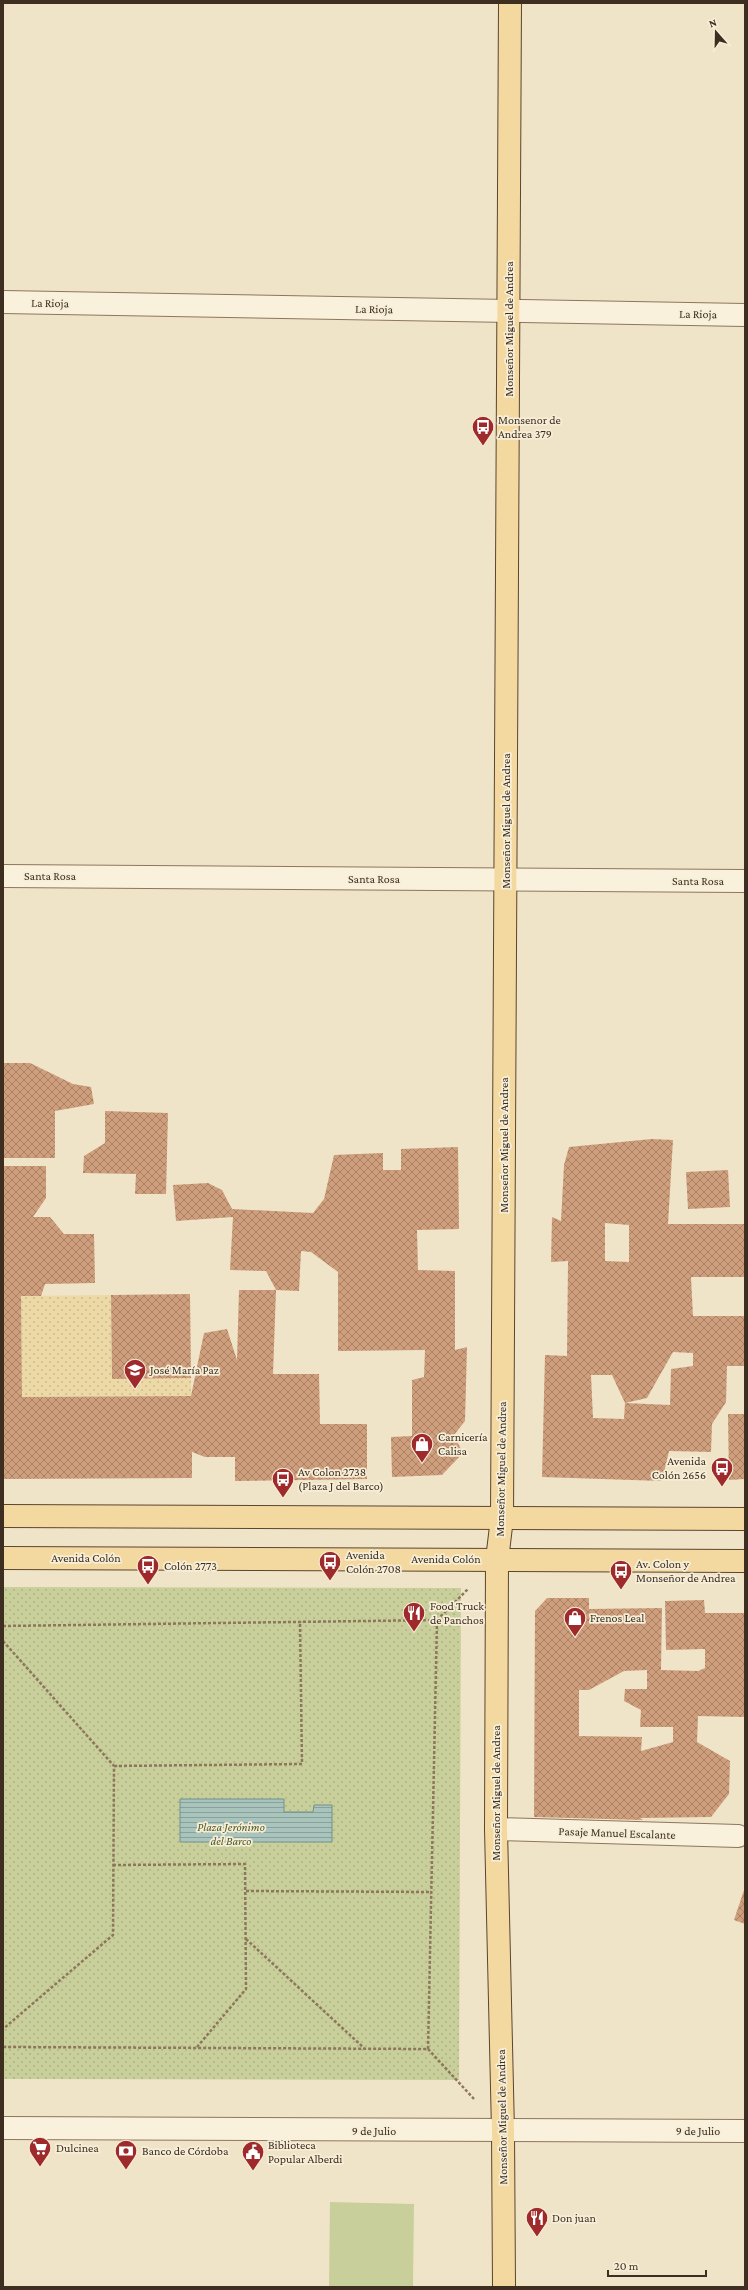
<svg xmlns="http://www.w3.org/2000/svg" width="748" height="2290" font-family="'Crimson Pro',serif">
<defs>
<pattern id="grass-dots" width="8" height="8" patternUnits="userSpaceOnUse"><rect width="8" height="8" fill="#c9cf9b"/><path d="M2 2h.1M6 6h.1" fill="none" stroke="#aeb285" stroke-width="1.8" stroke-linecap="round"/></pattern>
<pattern id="sand-dots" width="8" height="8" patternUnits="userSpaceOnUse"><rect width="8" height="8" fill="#ecd9a5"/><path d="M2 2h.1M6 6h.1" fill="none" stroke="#cbbb8e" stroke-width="1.8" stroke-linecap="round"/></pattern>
<pattern id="water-rules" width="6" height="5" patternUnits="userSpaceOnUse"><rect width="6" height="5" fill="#a9c4bc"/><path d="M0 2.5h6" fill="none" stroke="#8ba098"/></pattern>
<pattern id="building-cross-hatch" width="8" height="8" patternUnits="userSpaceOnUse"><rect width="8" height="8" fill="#cf9f7d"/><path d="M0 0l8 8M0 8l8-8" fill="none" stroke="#a98266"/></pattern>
</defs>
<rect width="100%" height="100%" fill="#f0e4c8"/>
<path fill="url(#grass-dots)" d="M3 1587 461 1588 459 2080 3 2079Z"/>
<path fill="url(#sand-dots)" d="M111 1295 112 1379 191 1378V1396L22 1397 21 1296Z"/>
<path fill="#c9cf9b" d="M330 2202 414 2204 413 2287H329Z"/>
<path fill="url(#water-rules)" stroke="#6f938a" d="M180 1799H284V1812H313L314 1805H332V1842H180Z"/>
<g fill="url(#building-cross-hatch)" fill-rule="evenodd">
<path d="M3 1063H30L73 1084 91 1087 94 1104 55 1111V1158H3Z"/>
<path d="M105 1111 168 1113 166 1194H135L136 1174 83 1173 84 1156 105 1143Z"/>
<path d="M652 1139 673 1140 668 1224H745V1277H691L693 1316H745V1366H727L726 1402 712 1424 711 1452 669 1451 662 1481 542 1477 545 1355 567 1356 568 1261 551 1262 552 1217 561 1221 564 1165 569 1147ZM605 1223 629 1225V1262L605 1261ZM673 1352 693 1353V1366L671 1369 670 1405 625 1403 624 1419 593 1418 591 1375H612L625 1403 647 1398Z"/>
<path d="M458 1147 459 1229 417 1230 418 1270 455 1271V1350L467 1347 465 1421 454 1435 463 1453 442 1475 392 1477 391 1437 412 1436V1380L424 1377 425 1350 338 1351V1272L311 1252 301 1251 299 1291 276 1290 273 1374H319L320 1424H367V1479L235 1481V1457H205L192 1452V1478L3 1479V1166H46V1198L33 1217H50L64 1234H94L95 1283 45 1284 41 1296H21L22 1397 191 1396 204 1333 227 1329 237 1360 239 1290H276L266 1271 230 1270 233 1217 176 1221 173 1185 208 1183 222 1190 232 1209 313 1213 324 1199 334 1155 383 1153V1170H401V1149Z"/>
<path d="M728 1170 730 1207 688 1209 686 1172Z"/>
<path d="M190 1294 191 1378 112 1379 111 1295Z"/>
<path d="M728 1414H745V1479L729 1480Z"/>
<path d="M547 1598H589V1609L662 1608 661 1670 698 1671 705 1668V1649L666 1650 665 1601 704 1600 705 1613H745V1717L698 1716 697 1742 730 1761 729 1794 711 1817 640 1818 643 1820 534 1817 535 1611ZM647 1670V1689H625L624 1701 641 1710 640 1727H673V1742L641 1751 642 1737 579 1736V1690H589L624 1671Z"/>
<path d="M745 1887V1924L734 1920Z"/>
</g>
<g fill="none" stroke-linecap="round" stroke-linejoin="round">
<g stroke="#8d765c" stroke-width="24">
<g id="minor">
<path d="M3 302 745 315"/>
<path d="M3 876 745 881"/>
<path d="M496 1829 738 1836"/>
<path d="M3 2128 745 2131"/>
</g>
</g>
<g stroke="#5b4430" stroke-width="24">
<g id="major">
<path d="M3 1516 745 1519"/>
<path d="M3 1558 745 1561"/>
<path d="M504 2287 503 2131 496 1829 497 1560 502 1518 510 3"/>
</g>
</g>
<g stroke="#8d765c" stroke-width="2.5" stroke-dasharray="3 2" stroke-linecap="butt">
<path d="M437 1620 468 1589"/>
<path d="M3 1626 437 1620 428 2049 3 2047"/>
<path d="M3 1641 114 1766 113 1935 3 2029"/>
<path d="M114 1766 302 1764 300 1622"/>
<path d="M113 1865 245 1864 246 1989 197 2047"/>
<path d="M246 1891 431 1892"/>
<path d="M246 1939 364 2048"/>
<path d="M428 2049 474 2099"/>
</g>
<use href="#minor" stroke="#faf1dc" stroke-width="22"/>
<use href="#major" stroke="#f3d9a0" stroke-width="22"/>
</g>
<defs>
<g id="bus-pin" transform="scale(1.15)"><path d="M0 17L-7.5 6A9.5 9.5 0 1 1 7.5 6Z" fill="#9e2a2b" stroke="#f7eed8"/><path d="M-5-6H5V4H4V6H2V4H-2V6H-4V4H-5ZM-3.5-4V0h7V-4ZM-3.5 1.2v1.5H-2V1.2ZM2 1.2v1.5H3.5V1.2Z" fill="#fff"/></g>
<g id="school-pin" transform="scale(1.15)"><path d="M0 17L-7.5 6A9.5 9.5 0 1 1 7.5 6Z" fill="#9e2a2b" stroke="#f7eed8"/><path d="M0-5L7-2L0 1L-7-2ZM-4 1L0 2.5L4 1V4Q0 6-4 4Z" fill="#fff"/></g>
<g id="shop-pin" transform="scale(1.15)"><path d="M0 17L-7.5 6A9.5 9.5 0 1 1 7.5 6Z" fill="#9e2a2b" stroke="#f7eed8"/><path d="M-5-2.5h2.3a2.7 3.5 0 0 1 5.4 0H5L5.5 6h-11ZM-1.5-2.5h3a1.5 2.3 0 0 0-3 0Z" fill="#fff"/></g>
<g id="restaurant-pin" transform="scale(1.15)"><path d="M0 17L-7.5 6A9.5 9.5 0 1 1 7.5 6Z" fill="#9e2a2b" stroke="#f7eed8"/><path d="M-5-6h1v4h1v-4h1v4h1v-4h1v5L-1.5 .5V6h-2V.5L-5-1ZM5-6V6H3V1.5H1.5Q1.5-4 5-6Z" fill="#fff"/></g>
<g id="supermarket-pin" transform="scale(1.15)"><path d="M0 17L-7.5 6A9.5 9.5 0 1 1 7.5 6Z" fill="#9e2a2b" stroke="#f7eed8"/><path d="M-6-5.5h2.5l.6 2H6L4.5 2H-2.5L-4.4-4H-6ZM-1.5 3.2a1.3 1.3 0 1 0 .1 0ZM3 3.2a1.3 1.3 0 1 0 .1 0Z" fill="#fff"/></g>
<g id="bank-pin" transform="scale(1.15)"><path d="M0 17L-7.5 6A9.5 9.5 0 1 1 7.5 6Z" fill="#9e2a2b" stroke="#f7eed8"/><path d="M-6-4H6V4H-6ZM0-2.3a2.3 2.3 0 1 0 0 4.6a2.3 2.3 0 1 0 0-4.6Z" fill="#fff"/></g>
<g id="civic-pin" transform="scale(1.15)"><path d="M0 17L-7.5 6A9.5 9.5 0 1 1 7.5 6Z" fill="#9e2a2b" stroke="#f7eed8"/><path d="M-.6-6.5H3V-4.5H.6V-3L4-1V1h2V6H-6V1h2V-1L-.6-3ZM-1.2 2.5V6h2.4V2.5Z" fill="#fff"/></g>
</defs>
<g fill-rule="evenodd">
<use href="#bus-pin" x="483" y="427"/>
<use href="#school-pin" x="135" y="1370"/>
<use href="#shop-pin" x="422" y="1444"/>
<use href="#bus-pin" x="722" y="1468"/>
<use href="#bus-pin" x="283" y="1479"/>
<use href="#bus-pin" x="330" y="1562"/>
<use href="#bus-pin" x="148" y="1566"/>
<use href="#bus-pin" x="621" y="1571"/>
<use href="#restaurant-pin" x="414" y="1613"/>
<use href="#shop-pin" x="575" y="1618"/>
<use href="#supermarket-pin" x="40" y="2148"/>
<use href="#bank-pin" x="126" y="2151"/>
<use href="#civic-pin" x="253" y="2152"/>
<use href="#restaurant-pin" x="537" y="2218"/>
</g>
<g text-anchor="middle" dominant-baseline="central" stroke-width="3.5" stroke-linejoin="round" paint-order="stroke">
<g font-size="12" fill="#3d2e20" stroke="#f7eed8">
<text transform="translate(50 303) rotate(1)">La Rioja</text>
<text transform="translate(374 309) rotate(1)">La Rioja</text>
<text transform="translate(698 314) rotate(1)">La Rioja</text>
<text transform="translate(509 329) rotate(-90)">Monseñor Miguel de Andrea</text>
<text transform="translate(506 821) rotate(-90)">Monseñor Miguel de Andrea</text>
<text x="50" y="876">Santa Rosa</text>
<text x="374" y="879">Santa Rosa</text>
<text x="698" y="881">Santa Rosa</text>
<text transform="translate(504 1145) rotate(-90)">Monseñor Miguel de Andrea</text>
<text transform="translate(501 1469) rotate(-89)">Monseñor Miguel de Andrea</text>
<text x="86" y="1558">Avenida Colón</text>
<text x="446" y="1559">Avenida Colón</text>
<text transform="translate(496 1793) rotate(-90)">Monseñor Miguel de Andrea</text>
<text transform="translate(617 1833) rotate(2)">Pasaje Manuel Escalante</text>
<text transform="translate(502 2117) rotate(-91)">Monseñor Miguel de Andrea</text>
<text x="374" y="2131">9 de Julio</text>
<text x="698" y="2131">9 de Julio</text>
</g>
<g font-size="12" fill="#3d2e20" stroke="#f7eed8" text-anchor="start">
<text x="498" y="420">Monsenor de<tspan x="498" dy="14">Andrea 379</tspan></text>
<text x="150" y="1370">José María Paz</text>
<text x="438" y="1437">Carnicería<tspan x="438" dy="14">Calisa</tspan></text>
<text x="706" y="1461" text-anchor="end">Avenida<tspan x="706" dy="14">Colón 2656</tspan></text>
<text x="298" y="1472">Av Colon 2738<tspan x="298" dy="14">(Plaza J del Barco)</tspan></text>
<text x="346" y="1555">Avenida<tspan x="346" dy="14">Colón 2708</tspan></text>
<text x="636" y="1564">Av. Colon y<tspan x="636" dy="14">Monseñor de Andrea</tspan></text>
<text x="164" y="1566">Colón 2773</text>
<text x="430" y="1606">Food Truck<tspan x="430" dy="14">de Panchos</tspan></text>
<text x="590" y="1618">Frenos Leal</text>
<text x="268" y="2145">Biblioteca<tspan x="268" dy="14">Popular Alberdi</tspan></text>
<text x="56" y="2148">Dulcinea</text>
<text x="142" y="2151">Banco de Córdoba</text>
<text x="552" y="2218">Don juan</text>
</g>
<g font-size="12" font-style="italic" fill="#4d5a26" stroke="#f7eed8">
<text x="231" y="1827">Plaza Jerónimo<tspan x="231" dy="14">del Barco</tspan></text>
</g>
</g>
<rect width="748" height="2290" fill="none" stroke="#3d2e20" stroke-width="8"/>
<g transform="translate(716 32) rotate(340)" stroke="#f7eed8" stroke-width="3" paint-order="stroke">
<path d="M0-3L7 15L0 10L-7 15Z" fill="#3d2e20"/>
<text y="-6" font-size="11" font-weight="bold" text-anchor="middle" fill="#3d2e20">N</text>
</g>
<path d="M608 2270v6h98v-6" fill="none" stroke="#3d2e20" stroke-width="2"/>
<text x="614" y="2270" font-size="12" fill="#3d2e20" stroke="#f7eed8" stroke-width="3" paint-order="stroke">20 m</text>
</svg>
